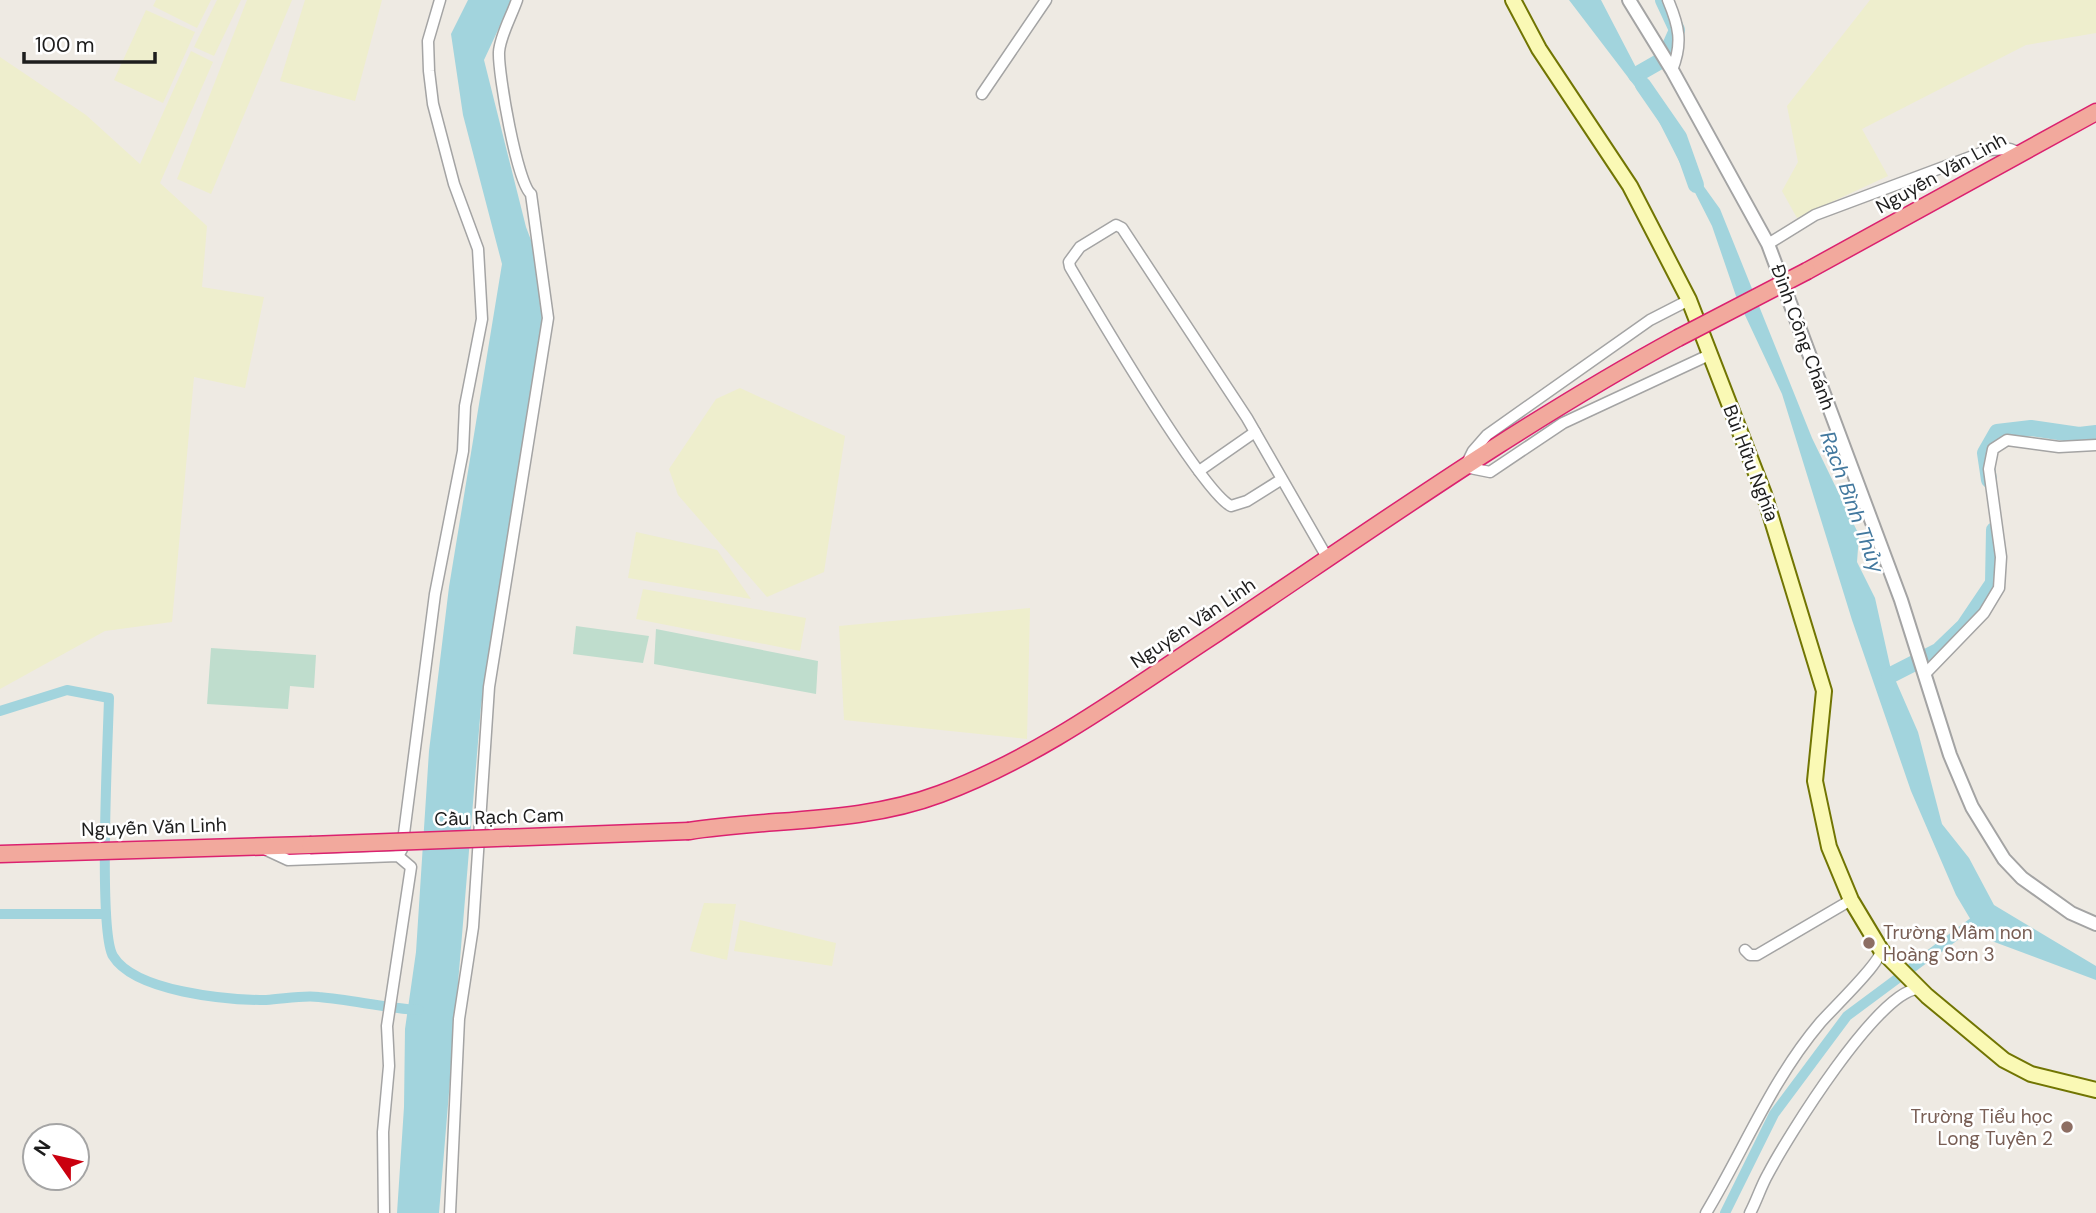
<svg xmlns="http://www.w3.org/2000/svg" width="2096" height="1213" font-family="'DM Sans',sans-serif">
<rect width="100%" height="100%" fill="#eeeae3"/>
<g fill="#eeeecd">
<path d="M156 0H211L197 28 153 6Z"/>
<path d="M217 0H241L214 56 194 47Z"/>
<path d="M247 0H292L211 194 177 179Z"/>
<path d="M305 0H382L355 101 280 81Z"/>
<path d="M1870 0H2096V33L2026 45 1862 129 1888 176 1797 218 1782 191 1798 162 1787 106Z"/>
<path d="M146 10 195 32 163 103 114 80Z"/>
<path d="M191 51 213 62 160 183 207 226 202 287 264 297 245 388 194 377 172 622 105 631 0 689V57L86 115 140 164Z"/>
<path d="M740 388 845 436 824 572 767 597 678 495 669 469 716 399Z"/>
<path d="M636 532 717 550 751 599 628 578Z"/>
<path d="M643 589 806 618 800 651 636 619Z"/>
<path d="M1030 608 1027 739 844 720 839 626Z"/>
<path d="M704 903 736 904 727 960 690 951Z"/>
<path d="M740 920 836 943 832 966 734 951Z"/>
</g>
<g fill="#bfddcd">
<path d="M576 626 649 636 643 663 573 654Z"/>
<path d="M656 629 818 661 816 694 654 664Z"/>
<path d="M211 648 316 655 314 688 290 686 288 709 207 704Z"/>
</g>
<g fill="#a2d4dd">
<path d="M468 0H512L484 60 526 227 540 264 542 323 481 706 439 1213H397L404 1107 405 1029 416 952 429 751 449 587 502 264 463 115 451 34Z"/>
<path d="M1569 0H1601L1682 156 1720 209 1812 438 1859 535 1857 562 1875 598 1891 670 1918 732 1942 824 1969 858 1994 905 2096 966V980L1981 937 1956 895 1911 791 1852 620 1782 394 1736 296 1712 226 1653 110Z"/>
</g>
<g fill="none" stroke-linecap="round" stroke-linejoin="round">
<g stroke="#a2d4dd" stroke-width="10">
<path d="M0 711 67 690 109 698C108 739 98 931 113 956 135 992 227 1000 266 1000 284 999 302 995 319 997 353 1000 385 1008 419 1010"/>
<path d="M0 914H106"/>
<path d="M1725 1213 1774 1114 1847 1016 1975 921"/>
</g>
<g stroke="#a2d4dd" stroke-width="16">
<path d="M1636 75 1664 59 1677 30 1663 0"/>
<path d="M1643 85 1679 137 1696 185"/>
<path d="M1989 480 1985 453 1997 432 2031 428 2079 435 2096 433"/>
<path d="M1889 676 1938 651 1964 626 1993 583 1994 530"/>
</g>
<g stroke="#a4a4a4" stroke-width="13">
<g id="minor">
<path d="M1668 0C1679 26 1683 43 1672 70"/>
<path d="M982 94 1046 0"/>
<path d="M1768 244 1815 215 1989 150 2010 149 2020 153"/>
<path d="M1689 300 1650 320 1487 435 1473 451 1465 467 1490 472 1563 423 1709 355"/>
<path d="M1199 471 1255 432"/>
<path d="M1282 479 1247 501 1231 506C1202 492 1093 306 1070 267L1069 262 1080 247 1116 225 1122 228 1247 418 1328 559"/>
<path d="M1924 675 1984 613 1999 588 2001 557 1989 469 1993 449 2007 440 2059 447 2096 445"/>
<path d="M260 847 288 860 398 856 411 867 387 1026 389 1066 383 1132 384 1213"/>
<path d="M398 856 402 849 435 594 463 451 465 406 482 319 478 249 454 184 433 104 429 71 428 41 440 0"/>
<path d="M1745 950 1750 955H1757L1851 900"/>
<path d="M450 1213 459 1019 473 927 489 687 548 318 531 194C517 183 498 73 499 52 500 36 512 15 517 0"/>
<path d="M1706 1213C1744 1150 1771 1081 1820 1023 1831 1010 1881 963 1881 950"/>
<path d="M1750 1213C1757 1200 1761 1186 1768 1174 1788 1136 1877 993 1917 989L1921 992"/>
</g>
</g>
<g stroke="#a4a4a4" stroke-width="16">
<path id="tertiary" d="M1629 0 1672 70 1768 244 1901 600 1950 755 1972 807 2004 859 2022 878 2071 913 2096 924"/>
</g>
<g stroke="#717503" stroke-width="18">
<path id="secondary" d="M1513 0 1539 49 1630 186 1689 300 1764 494 1824 691 1815 781 1829 847 1851 900 1881 950 1927 996 2004 1060 2031 1074 2096 1090"/>
</g>
<g stroke="#db216f" stroke-width="19">
<g id="trunk">
<path d="M1807 271 2096 112"/>
<path d="M689 831C772 818 860 824 940 794 1040 757 1128 691 1217 633 1368 532 1518 425 1678 338"/>
<path d="M0 854 310 845"/>
</g>
</g>
<use href="#minor" stroke="#fff" stroke-width="10"/>
<use href="#tertiary" stroke="#fff" stroke-width="12"/>
<use href="#secondary" stroke="#faf9b5" stroke-width="14"/>
<use href="#trunk" stroke="#f2a99d" stroke-width="16"/>
<g stroke="#db216f" stroke-width="19" stroke-linecap="butt">
<g id="trunk-bridge">
<path d="M1678 338 1807 271"/>
<path d="M310 845 689 831"/>
</g>
</g>
<use href="#trunk-bridge" stroke="#f2a99d" stroke-width="16"/>
</g>
<g fill="#8d6e63" stroke="#fff" stroke-width="2.5">
<circle cx="1869" cy="943" r="7"/>
<circle cx="2067" cy="1127" r="7"/>
</g>
<g text-anchor="middle" dominant-baseline="central" stroke-width="5" stroke-linejoin="round" paint-order="stroke">
<g font-size="19" fill="#1d1d1d" stroke="#fff">
<text transform="translate(1941 173) rotate(-29)">Nguyễn Văn Linh</text>
<text transform="translate(1803 337) rotate(70)">Đinh Công Chánh</text>
<text transform="translate(1751 463) rotate(69)">Bùi Hữu Nghĩa</text>
<text transform="translate(1193 623) rotate(-34)">Nguyễn Văn Linh</text>
<text transform="translate(499 817) rotate(-2)">Cầu Rạch Cam</text>
<text transform="translate(154 827) rotate(-2)">Nguyễn Văn Linh</text>
</g>
<g font-size="19" fill="#785e54" stroke="#fff" text-anchor="start">
<text x="1883" y="932">Trường Mầm non<tspan x="1883" dy="22">Hoàng Sơn 3</tspan></text>
<text x="2053" y="1116" text-anchor="end">Trường Tiểu học<tspan x="2053" dy="22">Long Tuyền 2</tspan></text>
</g>
<g font-size="21" font-style="italic" fill="#42789e" stroke="#fff">
<text transform="translate(1852 502) rotate(70)">Rạch Bình Thủy</text>
</g>
</g>
<g transform="translate(56 1157) rotate(304)"><circle r="33" fill="#ffffff" stroke="#a5a5a5" stroke-width="2"/>
<path d="M0-5L12 26L0 18L-12 26Z" fill="#ca000f"/>
<text y="-10" font-size="19" font-weight="bold" text-anchor="middle" fill="#1d1d1d">N</text>
</g>
<path d="M24 52v10h131v-10" fill="none" stroke="#1d1d1d" stroke-width="3.5"/>
<text x="35" y="52" font-size="21" fill="#1d1d1d" stroke="#ffffff" stroke-width="5" paint-order="stroke">100 m</text>
</svg>
